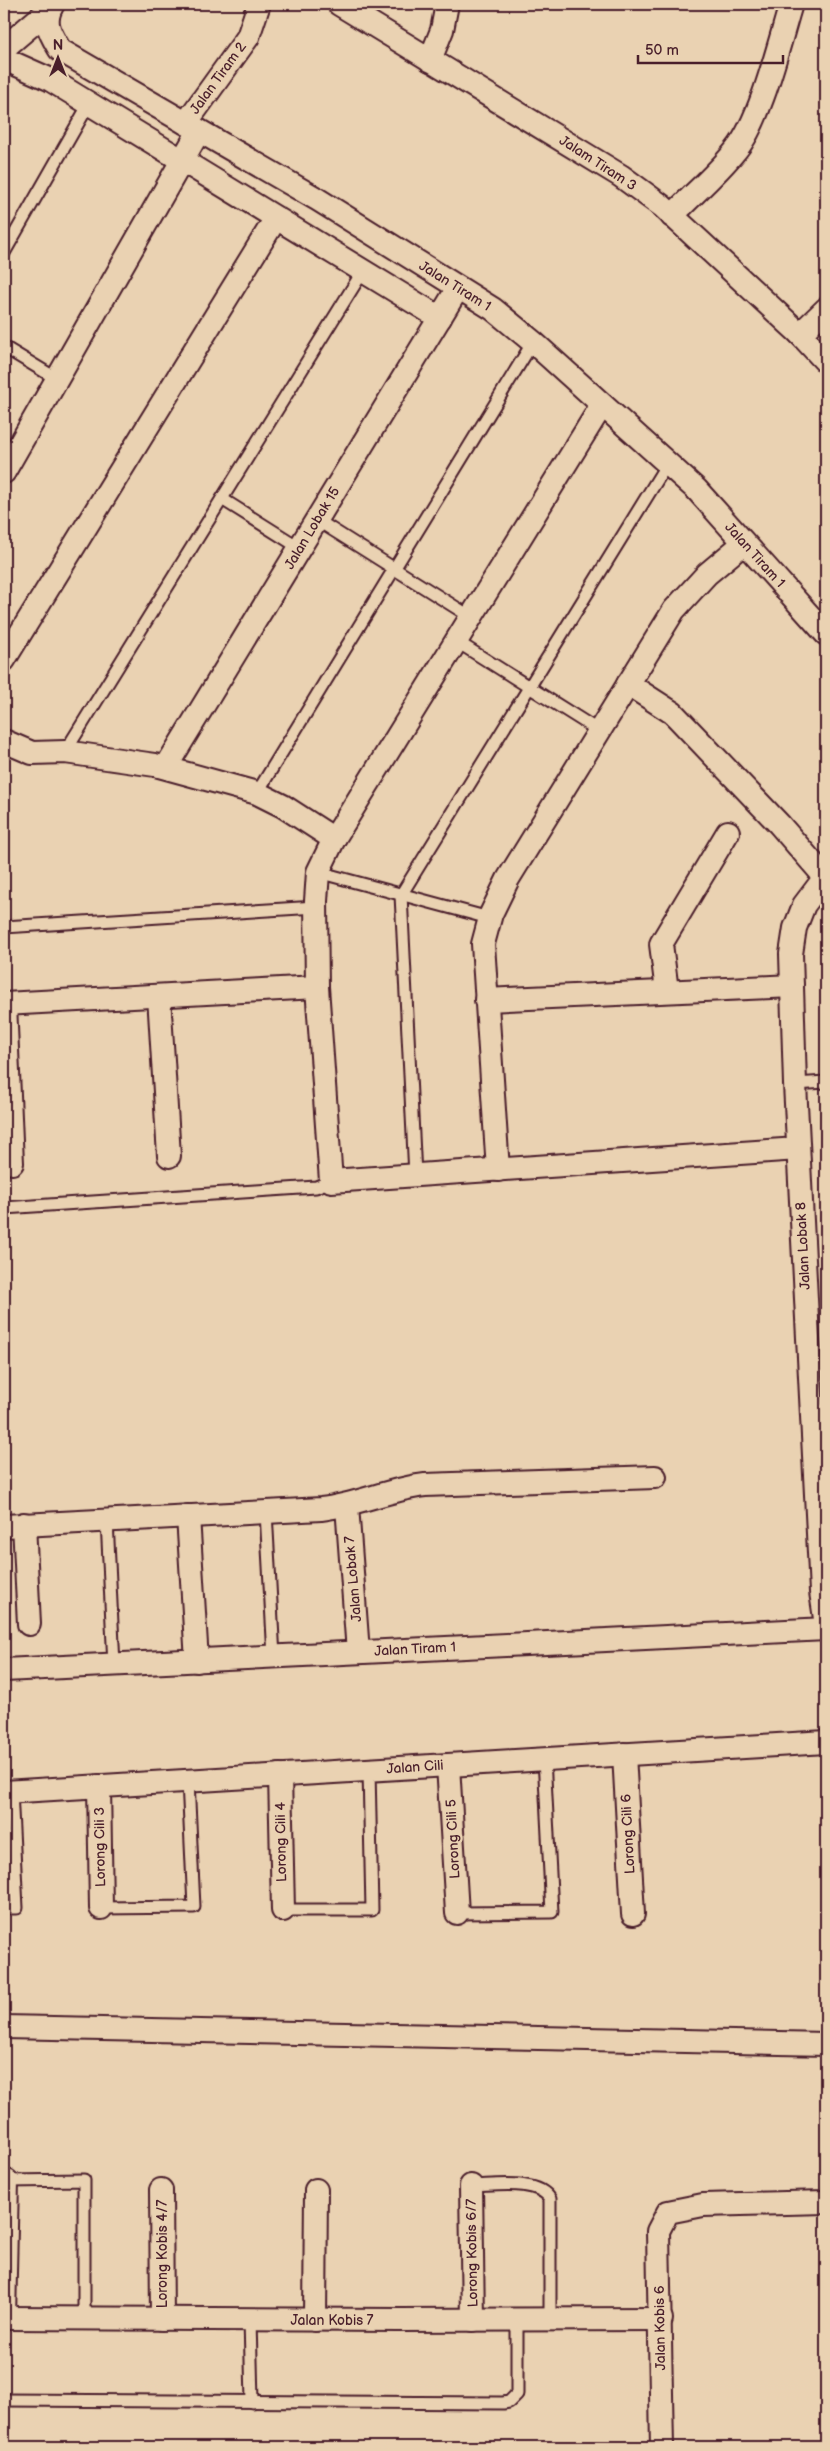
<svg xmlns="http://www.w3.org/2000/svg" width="830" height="2451" font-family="'Balsamiq Sans',sans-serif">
<rect width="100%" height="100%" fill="#ead2b2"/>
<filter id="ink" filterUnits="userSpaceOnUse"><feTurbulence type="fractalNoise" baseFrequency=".02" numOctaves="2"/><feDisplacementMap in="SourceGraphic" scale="10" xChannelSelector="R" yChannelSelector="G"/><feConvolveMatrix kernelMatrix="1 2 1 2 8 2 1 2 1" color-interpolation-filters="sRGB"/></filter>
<g filter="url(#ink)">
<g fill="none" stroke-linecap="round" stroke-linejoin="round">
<g stroke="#4a1f2b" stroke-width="15">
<g id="lane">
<path d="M4 253 89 104"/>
<path d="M4 347 57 379"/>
<path d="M222 499 300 548"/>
<path d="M317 520 471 617"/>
<path d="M456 641 599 731"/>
<path d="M65 752 363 271"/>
<path d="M257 793 533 342"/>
<path d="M318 872 489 918"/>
<path d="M4 927 316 907"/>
<path d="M795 1084 826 1082"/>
<path d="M415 1175 401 895 667 464"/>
<path d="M4 1208 316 1187 331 1181"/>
<path d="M266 1512 274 1657"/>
<path d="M107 1520 114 1665"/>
<path d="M4 1908H17L11 1791"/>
<path d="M101 1908 194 1907 188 1781"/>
<path d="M283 1910H372L369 1770"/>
<path d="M457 1913 552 1912 544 1758"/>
<path d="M7 2181 84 2180V2318"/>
<path d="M471 2186C493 2186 538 2178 550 2199V2320"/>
<path d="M250 2319 252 2402"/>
<path d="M4 2400 503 2403 509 2402 517 2394V2320"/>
</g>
</g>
<g stroke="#4a1f2b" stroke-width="26">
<g id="street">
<path d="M53 4C42 22 50 33 60 50L317 199 493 309 533 342 697 490 826 634"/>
<path d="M339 4 621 176 662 206 800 334 826 362"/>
<path d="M4 48 50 9"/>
<path d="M4 59 49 79 440 318"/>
<path d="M430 60 442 30 447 4"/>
<path d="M186 123 248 37 259 4"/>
<path d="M672 216C693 194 717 174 736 150 761 120 779 43 791 4"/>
<path d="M800 334 826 309"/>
<path d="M602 405 334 839 318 872 316 901 317 987 331 1181 798 1149"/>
<path d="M4 472 199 131"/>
<path d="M4 660 276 218"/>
<path d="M628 684 673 713 779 824 825 877"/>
<path d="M4 741 32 753 65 752 155 765 257 793 283 806 334 839"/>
<path d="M166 767 458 288"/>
<path d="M826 876 804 905 795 928 791 954 795 1084 821 1592 826 1625"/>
<path d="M667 991 661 944 728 832"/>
<path d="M159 996 169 1156"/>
<path d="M486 1000 792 986"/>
<path d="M4 1004 317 987"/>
<path d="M5 1004 12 1163"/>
<path d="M498 1170 483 944 491 914 508 879 674 610 707 574 744 543"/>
<path d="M347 1506 358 1652"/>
<path d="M188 1516 197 1661"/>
<path d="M24 1524 29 1624"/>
<path d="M4 1526 321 1509C357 1505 389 1489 425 1485L655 1477"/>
<path d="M4 1670 826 1629"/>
<path d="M624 1754 633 1914"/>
<path d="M448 1765 457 1913"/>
<path d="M280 1775 283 1910"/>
<path d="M99 1786 101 1908"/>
<path d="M4 1792 826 1742"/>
<path d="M4 2027 826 2044"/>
<path d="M471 2186 473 2320"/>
<path d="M161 2190 162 2319"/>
<path d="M4 2318 401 2320 661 2319"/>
<path d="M4 2318 7 2181"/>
<path d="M315 2320 316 2190"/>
<path d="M662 2447 658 2231 668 2212 703 2205 826 2202"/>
</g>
</g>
<use href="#lane" stroke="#ead2b2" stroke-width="11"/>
<use href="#street" stroke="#ead2b2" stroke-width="22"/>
</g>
</g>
<g text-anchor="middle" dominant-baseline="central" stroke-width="4.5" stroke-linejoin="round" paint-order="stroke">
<g font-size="14" fill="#4a1f2b" stroke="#ead2b2">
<text transform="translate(218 78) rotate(-54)">Jalan Tiram 2</text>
<text transform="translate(598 163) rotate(33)">Jalam Tiram 3</text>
<text transform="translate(455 286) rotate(32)">Jalan Tiram 1</text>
<text transform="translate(312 528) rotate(-59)">Jalan Lobak 15</text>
<text transform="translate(755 555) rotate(48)">Jalan Tiram 1</text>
<text transform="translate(803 1246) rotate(-93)">Jalan Lobak 8</text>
<text transform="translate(353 1579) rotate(-95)">Jalan Lobak 7</text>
<text transform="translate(415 1649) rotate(-3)">Jalan Tiram 1</text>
<text transform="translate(415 1767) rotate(-4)">Jalan Cili</text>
<text transform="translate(628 1834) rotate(-93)">Lorong Cili 6</text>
<text transform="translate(453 1839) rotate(-93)">Lorong Cili 5</text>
<text transform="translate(281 1842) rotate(-91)">Lorong Cili 4</text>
<text transform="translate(100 1847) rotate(-91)">Lorong Cili 3</text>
<text transform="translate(472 2253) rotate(-91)">Lorong Kobis 6/7</text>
<text transform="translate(162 2254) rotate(-90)">Lorong Kobis 4/7</text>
<text x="332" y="2320">Jalan Kobis 7</text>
<text transform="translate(660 2328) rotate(-91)">Jalan Kobis 6</text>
</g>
</g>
<rect width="830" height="2451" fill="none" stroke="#ead2b2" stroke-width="20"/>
<rect x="10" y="10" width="810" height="2431" fill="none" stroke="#4a1f2b" stroke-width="2" filter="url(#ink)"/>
<g transform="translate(58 58)" stroke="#ead2b2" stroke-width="4" paint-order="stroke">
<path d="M0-4L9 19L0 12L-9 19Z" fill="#4a1f2b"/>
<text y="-8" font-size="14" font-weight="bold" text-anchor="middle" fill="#4a1f2b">N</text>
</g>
<path d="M638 55v8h145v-8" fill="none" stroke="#4a1f2b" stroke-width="2.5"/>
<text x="645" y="55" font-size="15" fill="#4a1f2b" stroke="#ead2b2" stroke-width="4" paint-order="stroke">50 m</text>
</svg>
